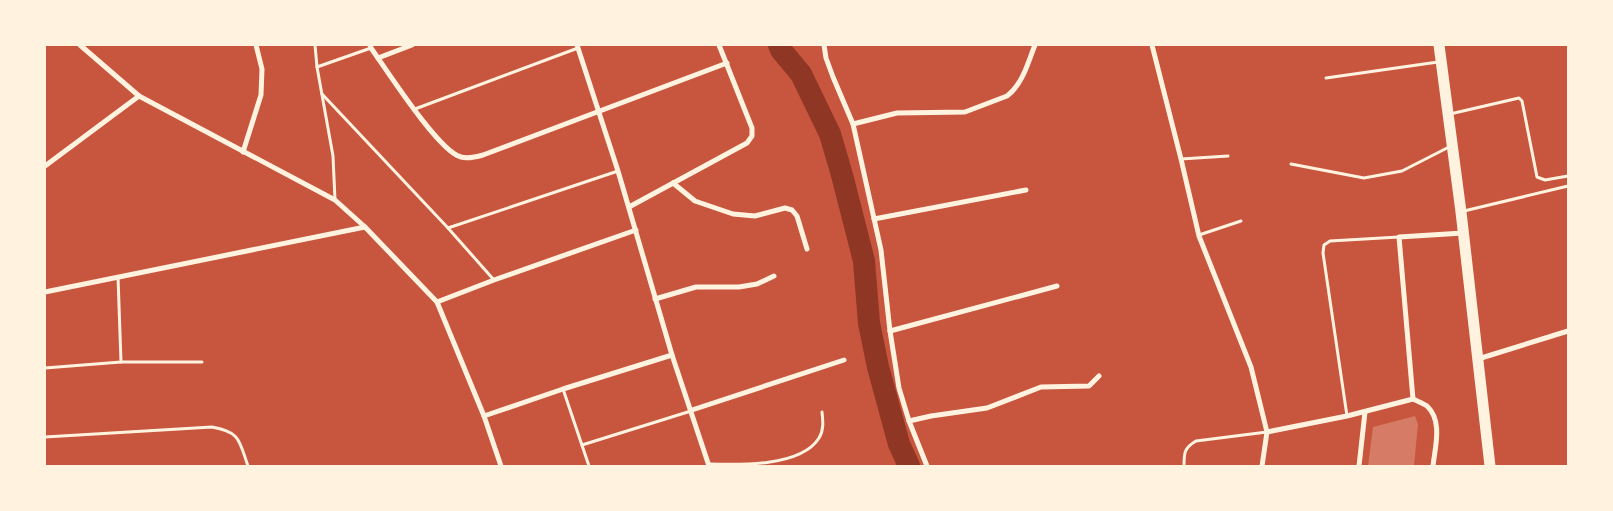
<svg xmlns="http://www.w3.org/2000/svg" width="1613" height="511" font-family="'Public Sans',sans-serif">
<rect width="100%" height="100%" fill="#c8553d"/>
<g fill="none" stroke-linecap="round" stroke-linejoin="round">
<path stroke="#8f3625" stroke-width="22" d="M779 45 781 50 801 74 830 134 842 175 864 261 869 323 878 367 899 444 909 466"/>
</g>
<path fill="#d67c66" d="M1415 416 1418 424 1414 466H1368L1373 427Z"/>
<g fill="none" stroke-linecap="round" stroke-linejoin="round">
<g stroke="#fff3e0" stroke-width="3">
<path d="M315 45 317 67 333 156 335 200"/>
<path d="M317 67 371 48"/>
<path d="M1326 78 1438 62"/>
<path d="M322 94 448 228 494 280"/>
<path d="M415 109 578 48"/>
<path d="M1450 114 1519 98 1522 101 1537 177 1545 180 1568 176"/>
<path d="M1181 159 1228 156"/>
<path d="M1291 164 1364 178 1402 171 1449 147"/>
<path d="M1464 211 1568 186"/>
<path d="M448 228 618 171"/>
<path d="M1199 235 1241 221"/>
<path d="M121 362H202"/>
<path d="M45 368 121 362 118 277"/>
<path d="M563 389 589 466"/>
<path d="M1347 416 1323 253 1324 245 1330 241 1399 237"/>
<path d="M45 437 212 427C241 432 239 441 248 466"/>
<path d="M582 445 691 411"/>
<path d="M709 464C739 465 801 467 819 438 824 430 823 421 822 412"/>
<path d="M1184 466C1184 453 1184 448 1196 441L1267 432"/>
</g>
<g stroke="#fff3e0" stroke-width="5">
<path d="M80 45 139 96 335 200 365 227 437 302 484 416 501 466"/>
<path d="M370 45 371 48C386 69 439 152 461 157 468 159 476 157 483 155L727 63"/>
<path d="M577 45 618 171 672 355 709 466"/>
<path d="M824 45 826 58 833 77 853 124 881 250 890 331 899 388 909 421 927 466"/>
<path d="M1152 45 1181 159 1199 236 1251 367 1267 432 1262 466"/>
<path d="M378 58 412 45"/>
<path d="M853 124 897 113 965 112 1007 96C1023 84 1028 62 1035 45"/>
<path d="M243 152 261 95 262 69 256 45"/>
<path d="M45 166 139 96"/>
<path d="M673 183 695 201 733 214 755 216 785 208 792 210 797 216 807 249"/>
<path d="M629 207 747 143 752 136V128L719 45"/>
<path d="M874 219 1026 190"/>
<path d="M45 292 365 227"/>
<path d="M655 299 696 287H739L757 284 774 276"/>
<path d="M437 302 494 280 636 230"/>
<path d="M890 331 1057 286"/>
<path d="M1478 359 1568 331"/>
<path d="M1413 399 1399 237 1463 233"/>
<path d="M1413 399C1417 401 1423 403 1427 406 1443 421 1435 447 1433 466"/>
<path d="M692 410 844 360"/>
<path d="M484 416 563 389 672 355"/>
<path d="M909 421 931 416 987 408 1041 387 1089 386 1099 376"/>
<path d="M1267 432 1347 416 1413 399"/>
<path d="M1359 466 1365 412"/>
</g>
<path stroke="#fff3e0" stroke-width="11" d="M1439 45 1461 212 1490 466"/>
</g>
<rect width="1613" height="511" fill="none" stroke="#fff3e0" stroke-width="92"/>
</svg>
